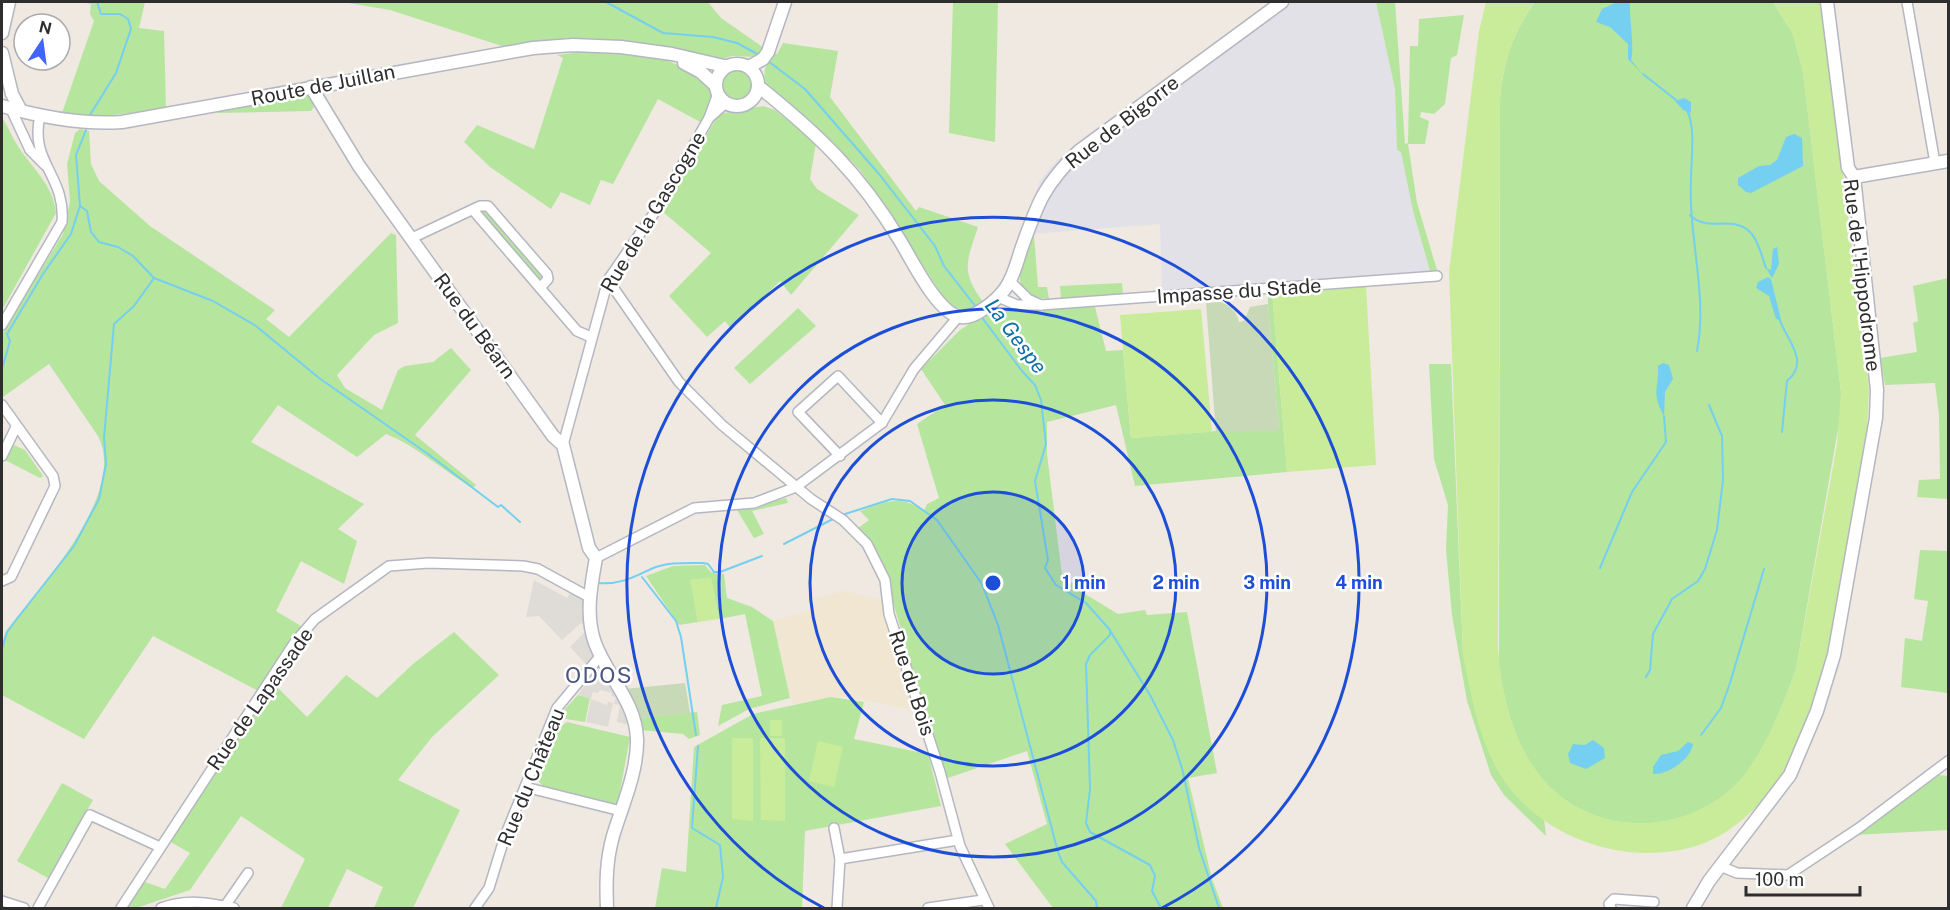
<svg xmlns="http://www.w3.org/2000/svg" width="1950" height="910" font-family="'Public Sans',sans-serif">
<rect width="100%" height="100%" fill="#efe9e1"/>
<path fill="#e3e1e8" d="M1276 2H1376L1395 89 1397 149 1401 151 1413 211 1430 271 1162 290 1160 224 1018 235 1040 181 1057 160 1088 134Z"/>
<path fill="#f0e6d1" d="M844 591 882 600 915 710 848 697H831L792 704 773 621 813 610 809 600Z"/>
<g fill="#b6e59e">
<path d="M81 2H145L139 28 164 31 166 109 76 119 62 113 94 21 90 14 91 4Z"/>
<path d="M342 2H708L721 18 764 48 755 57 732 56 715 61 635 43 563 39 502 46 390 10Z"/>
<path d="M953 2H998L995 142 949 133Z"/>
<path d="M1376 2H1395L1405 144 1408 143 1410 46H1418L1419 19 1464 15 1457 55 1451 58 1445 104 1434 114 1421 112 1420 117 1429 121 1425 144H1408L1417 203 1437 270 1430 271 1413 211 1401 152 1397 150 1395 89Z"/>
<path d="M1535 2H1773L1793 34 1803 72 1841 392V412L1796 669C1783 705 1762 760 1735 786 1681 837 1592 837 1542 779 1516 748 1506 708 1499 669L1500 99C1503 62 1513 32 1535 2Z"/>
<path d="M783 43 838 51 830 97 916 211 919 207 978 227C966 263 961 271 983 302L968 310 950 307 860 170 818 129 766 87C763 73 764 64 774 53L777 54Z"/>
<path d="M587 51C631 52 678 54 711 87V100L702 123 658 99 613 184 601 180 590 205 561 192 551 209 490 167 464 142 477 125 534 149 563 58 557 55Z"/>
<circle cx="737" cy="83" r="17"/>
<path d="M304 94 313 99 314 107 311 111 217 113V110Z"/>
<path d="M763 106 775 110 816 143 810 179 817 189 859 215 791 295 780 281 731 329 725 321 707 337 669 296 711 253 662 211 719 114Z"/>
<path d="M2 118C8 126 11 135 16 143 31 168 53 183 56 213L2 310Z"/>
<path d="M80 129 89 131 91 164 99 181 150 226 275 310 266 319 289 337 391 233 396 235 398 323 374 335 337 375 345 388 382 410 398 370 405 366 433 362 451 348 471 370 415 435 476 485 473 488C443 471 417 446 386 434L357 457 278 405 251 442 364 504 338 529 357 541 344 584 301 561 276 611 311 632 274 684 307 717 346 675 377 698 413 664 454 632 499 675 432 737 398 780 460 810 413 908H374L383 887 347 869 328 908H281L305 859 241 816 190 890 136 908H126L142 881 165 889 190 853 167 840 243 733 266 695 153 636 84 739 2 695V643L6 631C39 589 128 493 98 436L49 364 3 397 2 395V334L63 234 70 202 67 164 75 133Z"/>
<path d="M486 208 511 241 545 278 540 283 513 249 479 214 480 210Z"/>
<path d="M1034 235 1038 287H1047L1049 299C1005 296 1021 264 1030 236Z"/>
<path d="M1948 278V499L1917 497 1919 480 1940 479 1939 415 1935 383 1885 385 1880 358 1917 352 1913 323 1918 321 1913 286Z"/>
<path d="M1122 283 1123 294 1061 298 1060 286Z"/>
<path d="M1272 291 1287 472 1135 486 1116 405 1047 422V454L1062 575 1085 594 1118 614 1145 610 1147 615 1187 612 1217 773 1188 778 1212 879 1223 908H1053L1005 844 1047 824 1027 751 945 779 891 595C888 569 876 547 858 528L869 520 860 511C886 502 899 494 924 511L927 504 939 498 917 424 945 405 921 369 960 330 988 312 1095 307 1106 351 1123 350 1131 438 1216 431 1279 430 1268 304V293Z"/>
<path d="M798 308 816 326 750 384 734 368Z"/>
<path d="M1429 364H1451L1463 655 1530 809 1544 819 1546 836 1504 795 1491 775 1467 701 1452 615 1446 550 1448 505 1434 459Z"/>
<path d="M14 445 25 450 43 476 40 478 3 459 10 447Z"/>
<path d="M786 498 788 503 752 511 764 534 754 538 737 510Z"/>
<path d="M1920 550 1948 551V693L1901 687 1905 638 1922 641 1928 601 1914 599Z"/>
<path d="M705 565 711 572 724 574 727 598 752 607 773 621 790 698 749 709 718 726 722 705 762 696 745 614 719 619 711 578 691 580 698 622 679 625 646 576 673 566Z"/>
<path d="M578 695 590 698 585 722 566 719 564 716V710Z"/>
<path d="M831 697 864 702 854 739 928 754 941 806 805 831 802 908H655L662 868 686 872 694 747 753 714Z"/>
<path d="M697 712 700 735 689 739 683 734 640 730 637 718Z"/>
<path d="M567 722 630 737 618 802 614 805 545 789 534 775 550 734Z"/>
<path d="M1939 775 1948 776V830L1854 835Z"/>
<path d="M62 783 93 800 48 878 17 861Z"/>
</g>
<g fill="#c8d9b8">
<path d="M1219 302C1229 304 1237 312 1239 322L1244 321 1250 307 1268 304 1279 430 1216 433 1206 303Z"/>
<path d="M685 683 690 713 636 718 625 689Z"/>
</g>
<g fill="#c9ec9a">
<path d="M1486 2H1535C1513 32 1503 62 1500 99L1498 646C1501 693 1512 740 1541 777 1589 837 1683 837 1735 785 1762 758 1783 705 1796 669L1837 445 1841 392 1803 72 1793 34 1773 2H1822L1869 389 1867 430 1826 666C1815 702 1794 767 1769 794 1750 815 1726 836 1699 845 1629 868 1542 840 1501 776 1479 741 1471 696 1463 655L1449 272 1479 31Z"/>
<path d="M1366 286 1376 465 1287 472 1272 291Z"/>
<path d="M1201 309 1212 432 1131 438 1120 315Z"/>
<path d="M711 577 719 619 698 622 690 580Z"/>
<rect x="770" y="720" width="12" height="16"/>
<path d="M732 738H753V821L732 819Z"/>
<path d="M760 738H785V821L761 820Z"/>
<path d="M818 741 843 747 834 787 809 781Z"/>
</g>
<g fill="#dfdcd8">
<path d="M534 580 567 598 571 591 584 599 587 628 581 623 562 640 539 616 526 617Z"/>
<path d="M585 632 625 707 630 725 617 722 620 705 614 704 616 697 611 696 612 693 600 690 598 693 593 692 591 699 578 695 593 672 570 647Z"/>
<path d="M591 699 607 705 608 702 613 703 608 727 586 722Z"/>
</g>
<g fill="#75cff0">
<path d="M1617 2H1630C1629 17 1635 50 1631 60L1643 75 1628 59V44L1610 27 1596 22 1602 9Z"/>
<path d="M1684 98 1691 102V113L1683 110 1675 101Z"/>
<path d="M1794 134 1802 138 1803 166 1751 193 1746 192 1738 185V178L1759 166 1770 165 1777 160 1786 137Z"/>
<path d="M1777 247 1779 264 1772 278 1766 268 1771 270 1773 249Z"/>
<path d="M1768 277 1771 279 1781 320 1776 319 1769 296 1756 288 1758 282Z"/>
<path d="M1663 363 1669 365 1673 379 1665 392 1664 416C1651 392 1659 389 1658 366Z"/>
<path d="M1593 740 1604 748 1605 758 1586 769 1570 763 1568 754 1573 744 1585 745Z"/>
<path d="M1688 742 1693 744C1691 759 1668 775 1653 774V767L1661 755 1678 751Z"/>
</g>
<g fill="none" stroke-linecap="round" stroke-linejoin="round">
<g stroke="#75cff0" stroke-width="2">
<path d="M606 2 663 33 713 37 737 43 761 56"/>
<path d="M768 61 805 89 879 174 935 246 944 266 976 307"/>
<path d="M1643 74 1676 100"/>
<path d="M1687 110C1696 128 1691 159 1691 179 1688 237 1708 295 1697 351"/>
<path d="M90 115 116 73 131 29 128 19 120 14H101L97 2"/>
<path d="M80 206 87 211 91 232 99 242 118 247 133 256 154 278 213 301 256 326 319 378 428 454 498 507 501 505 520 522"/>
<path d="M1690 215C1707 233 1735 214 1751 233 1759 242 1762 257 1766 268"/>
<path d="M980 315 1022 371 1035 385 1041 400 1046 444 1035 481 1048 560 1045 568 1056 585 1086 603 1110 630V635L1090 655 1086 664 1090 789 1086 823 1090 832 1150 865 1155 876 1152 891 1161 908"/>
<path d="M1779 318C1786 340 1811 361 1787 381L1782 432"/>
<path d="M2 369 10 341 7 334 43 274 71 234 80 206 76 155 86 130"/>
<path d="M842 515 892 499 910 501 937 520 982 584 998 625 1058 852 1062 862 1096 901 1097 908"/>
<path d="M784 544 833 519"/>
<path d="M1600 568 1632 492 1666 442 1664 416"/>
<path d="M642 577 676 621 681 637 696 735"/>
<path d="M597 583C619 585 632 578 651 569 667 562 686 563 703 563L708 564 714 572H720L762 556"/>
<path d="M1111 632 1150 695 1173 740 1183 772 1199 848 1219 908"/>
<path d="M2 649 7 632 16 620 74 546 99 499 106 464 104 438 114 324 134 306 154 278"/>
<path d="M1646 677 1650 670 1653 634 1672 599 1698 581 1705 569 1717 530 1723 480 1722 436 1709 405"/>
<path d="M1701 735 1721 708 1730 683 1764 569"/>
<path d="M698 746 692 828 720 845 723 877 716 908"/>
</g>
<g stroke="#b4b7c1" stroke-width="12">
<g id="street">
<path d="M1907 2 1935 163"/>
<path d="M718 93 709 118 726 103"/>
<path d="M11 109 30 150 45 165"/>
<path d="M473 210 577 331 591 337"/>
<path d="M412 238 480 206H488L547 274 548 279 540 288"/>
<path d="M608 280 679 382 722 425 811 499 843 520 867 544 885 580 889 614 940 772 960 846 989 908"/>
<path d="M998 297 1017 305H1041L1028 299 1010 281"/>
<path d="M1041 305 1437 276"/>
<path d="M2 325 62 222C66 176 29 162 40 116"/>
<path d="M2 405 53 476 55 486 11 577 2 581"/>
<path d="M563 445 608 280 659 206 709 118"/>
<path d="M2 456 16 427"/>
<path d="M840 456 798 412 838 376 882 423"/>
<path d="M596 558 694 508 754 503 796 487 882 423 914 369 958 317"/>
<path d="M525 787 621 811"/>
<path d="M834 828 840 859"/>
<path d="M1720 866 1737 873 1788 875 1859 828 1948 761"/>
<path d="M2 901 24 908"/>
<path d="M225 906 248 873"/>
<path d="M38 908 90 815 160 847"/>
<path d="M121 908 295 642 315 619 389 566 428 563 523 566 538 569 589 597"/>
<path d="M161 908C186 899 208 902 234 908"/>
<path d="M475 908 489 888 505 836 557 708 601 655"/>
<path d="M837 908 840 859 958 840"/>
<path d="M928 908 983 900"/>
<path d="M1611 908 1609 904 1614 899 1654 902"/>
</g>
</g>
<g stroke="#b4b7c1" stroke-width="15">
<g id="secondary">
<path d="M2 33 9 2"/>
<path d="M2 53 12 94 21 111"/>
<path d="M684 63 701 72 715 85"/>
<circle cx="737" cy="85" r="21"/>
<path d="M749 67 763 59 768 52 785 2"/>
<path d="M758 86C818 134 859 173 899 239 911 258 937 313 960 317 974 320 997 300 1005 289 1014 277 1017 261 1022 247 1038 202 1044 185 1079 151L1282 2"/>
<path d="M311 87 359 166 553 436 563 445 589 548 596 558C591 586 585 615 595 643 607 676 636 702 637 739 638 771 622 806 613 836 606 861 606 883 607 908"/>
<path d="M2 106C41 117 81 125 122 122L533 48 573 45 621 47 672 54 724 66"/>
<path d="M1854 177 1948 161"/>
<path d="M1693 908 1709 881 1790 775 1817 711 1834 655 1876 418 1877 390 1854 177 1848 168 1827 2"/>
</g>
</g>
<use href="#street" stroke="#fff" stroke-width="9"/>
<use href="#secondary" stroke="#fff" stroke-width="12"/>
</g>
<circle cx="993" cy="583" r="91" fill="#1d4ed8" fill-opacity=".12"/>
<g fill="none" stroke="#1d4ed8" stroke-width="3">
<circle cx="993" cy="583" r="91"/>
<circle cx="993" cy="583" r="183"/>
<circle cx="993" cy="583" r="274"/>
<path d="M824 908A366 366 0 1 1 1162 908"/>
</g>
<g text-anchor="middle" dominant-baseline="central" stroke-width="5" stroke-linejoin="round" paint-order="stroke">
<g font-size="20" fill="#2e2e2e" stroke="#fff">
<text transform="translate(323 85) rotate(-11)">Route de Juillan</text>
<text transform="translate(1122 122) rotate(-38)">Rue de Bigorre</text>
<text transform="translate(653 212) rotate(-59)">Rue de la Gascogne</text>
<text transform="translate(1862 275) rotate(83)">Rue de l'Hippodrome</text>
<text transform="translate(1239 291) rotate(-4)">Impasse du Stade</text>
<text transform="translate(475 326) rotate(54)">Rue du Béarn</text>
<text transform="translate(912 683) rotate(72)">Rue du Bois</text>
<text transform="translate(260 699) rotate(-55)">Rue de Lapassade</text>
<text transform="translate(531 777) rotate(-68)">Rue du Château</text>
</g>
<g font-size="21" font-style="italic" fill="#0d6fa3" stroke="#fff">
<text transform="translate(1016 336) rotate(53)">La Gespe</text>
</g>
<g font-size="22" letter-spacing="1.5" fill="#4d5680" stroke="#fff">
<text x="599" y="675">ODOS</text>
</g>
</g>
<circle cx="993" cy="583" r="9" fill="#1d4ed8" stroke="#fff" stroke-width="3"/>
<g font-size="18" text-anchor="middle" font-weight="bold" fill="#1d4ed8" stroke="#fff" stroke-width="5" stroke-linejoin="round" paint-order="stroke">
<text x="1084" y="589">1 min</text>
<text x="1176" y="589">2 min</text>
<text x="1267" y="589">3 min</text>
<text x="1359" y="589">4 min</text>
</g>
<rect width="1950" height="910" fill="none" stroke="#2e2e2e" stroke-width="6"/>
<g transform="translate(42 42) rotate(13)"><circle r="28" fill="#ffffff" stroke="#ababab" stroke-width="1.5"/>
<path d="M0-4.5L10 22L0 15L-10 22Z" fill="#4264fb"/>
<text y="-9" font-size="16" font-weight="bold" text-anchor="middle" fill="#2e2e2e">N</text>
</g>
<path d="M1746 886v9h114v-9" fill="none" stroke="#2e2e2e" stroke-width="3"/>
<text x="1755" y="886" font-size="18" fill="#2e2e2e" stroke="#ffffff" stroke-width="4.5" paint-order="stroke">100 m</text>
</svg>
